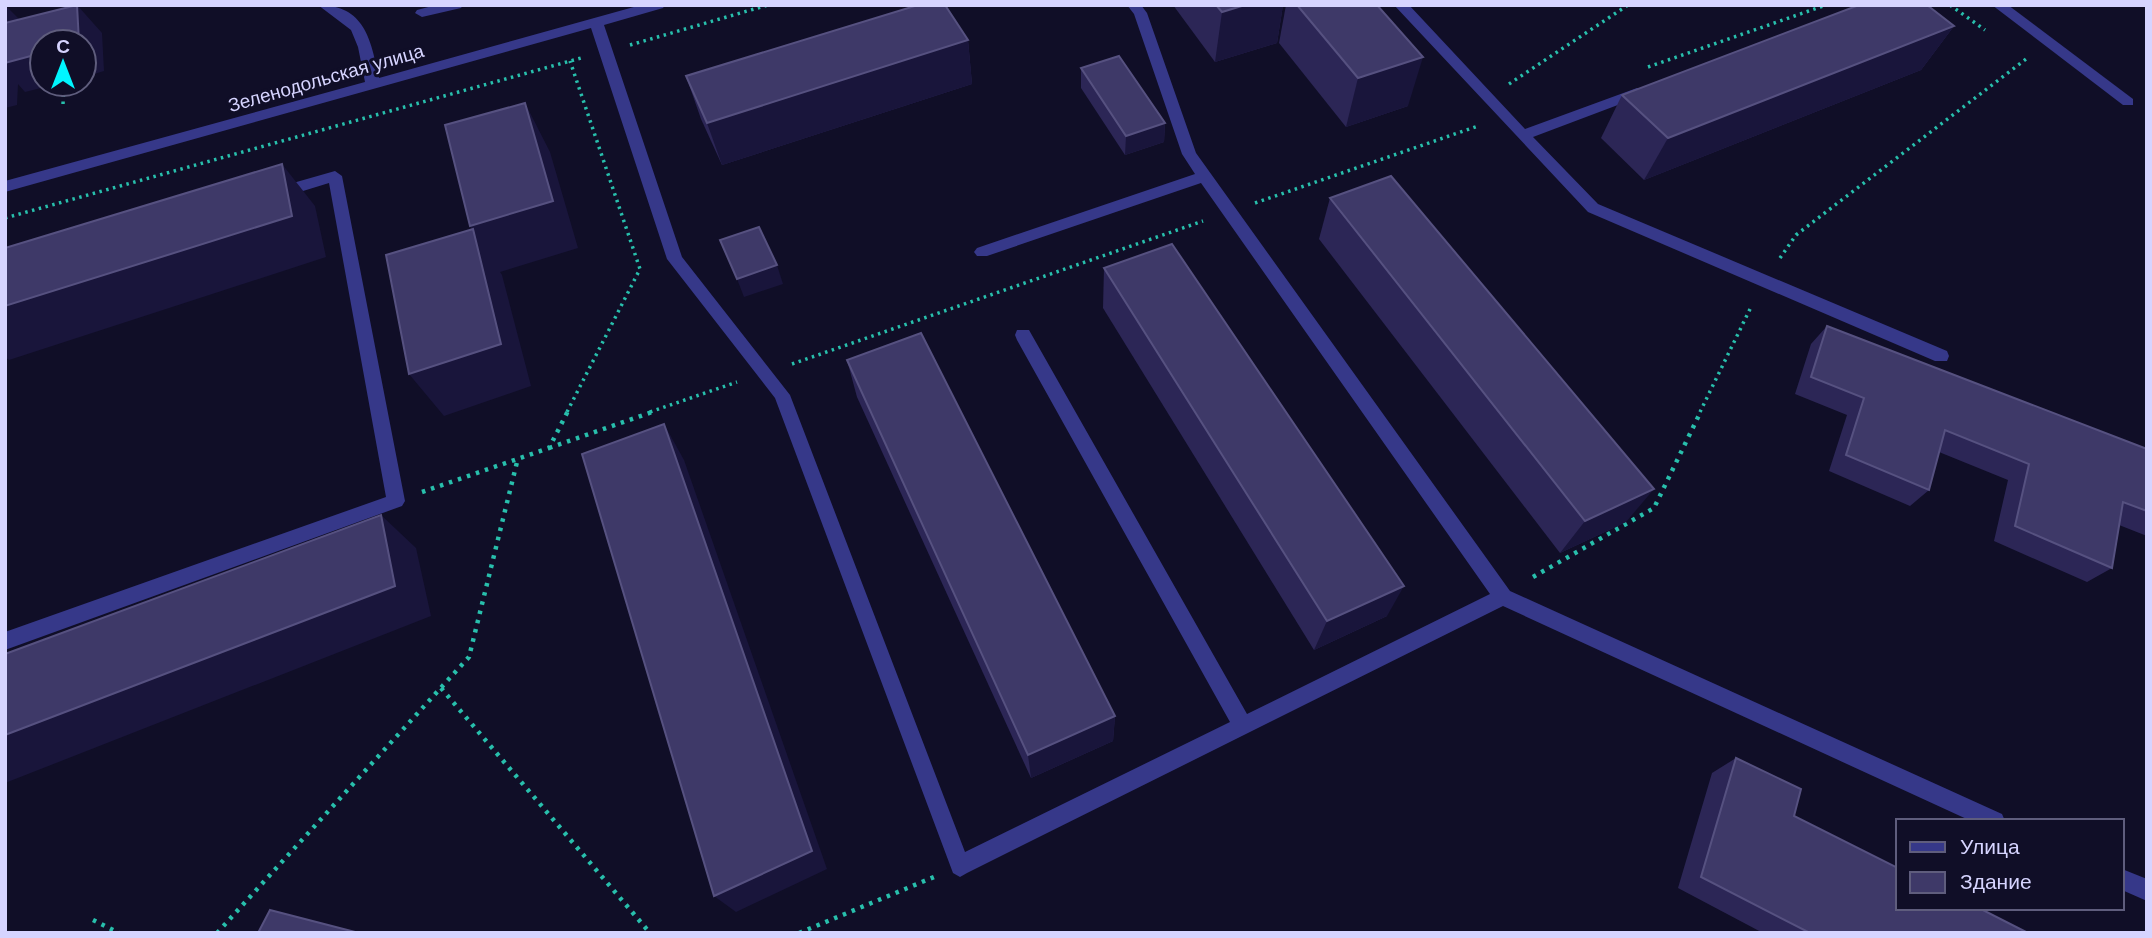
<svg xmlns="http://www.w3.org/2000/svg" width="2152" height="938" font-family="Arial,sans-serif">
<rect width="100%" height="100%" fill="#100e27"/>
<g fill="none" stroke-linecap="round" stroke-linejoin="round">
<g stroke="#28bfac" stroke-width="3.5" stroke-dasharray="2.5 4.5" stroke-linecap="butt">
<path d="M1950 5 1985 30"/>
<path d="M630 45 768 5"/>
<path d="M1648 67 1826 5"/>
<path d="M1509 84 1628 5"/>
<path d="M63 104 64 84"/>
<path d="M1255 203 1478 126"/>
<path d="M5 218 581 58"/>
<path d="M1780 258 1796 235 2026 59"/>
<path d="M792 364 1203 221"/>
<path d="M567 412 640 269 570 61"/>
<path d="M650 412 737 382"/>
<path d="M1700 412 1752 305"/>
</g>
<g stroke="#28bfac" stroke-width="4.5" stroke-dasharray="3.5 6" stroke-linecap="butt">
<path d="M549 448 655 411"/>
<path d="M422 492 549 448 568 411"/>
<path d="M1533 577 1654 508 1701 411"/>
<path d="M441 688 650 933"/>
<path d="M93 920 119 933"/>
<path d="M217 933 469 657 518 458"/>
<path d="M799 933 934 877"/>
</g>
<g fill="#363889" fill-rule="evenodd">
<path d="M318 5C365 5 371 40 379 78L641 5H665L663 8 604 25 682 257 790 395 965 852 1230 722 1017 340 1015 335 1017 330H1029L1247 714 1490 594 1201 183 987 256H977L974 252 977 248 1195 174 1182 154 1134 14 1127 5H1141L1147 13 1196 153 1510 591 2002 814 2005 821H1971L1503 606 967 873 960 877 953 873 775 398 667 259 591 28 5 192V181L365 82 358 47 351 30Z"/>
<path d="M436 5H463L461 8 422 17 415 13 417 10Z"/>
<path d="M1394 5H1409L1525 129 1637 88H1647V94L1533 137 1598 204 1947 351 1949 356 1947 361H1935L1588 212Z"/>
<path d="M1992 5H2008L2133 99V105H2123Z"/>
<path d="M335 171 342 176 405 501 402 506 5 650V632L386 497 329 183 277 199 269 193 272 189Z"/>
<path d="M2122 869 2147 879V901L2122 890Z"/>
</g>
</g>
<g fill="#2c2656">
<path d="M1173 5H1283L1277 43 1215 62Z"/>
<path d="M1286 5H1377L1408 106 1346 127 1279 43Z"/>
<path d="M1954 26 1921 70 1644 180 1601 138 1622 95Z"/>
<path d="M968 40 972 84 722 165 701 119 686 76Z"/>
<path d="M1081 68 1165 123 1164 142 1125 155 1081 88Z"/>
<path d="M1330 198 1626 522 1560 553 1319 239Z"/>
<path d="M1104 268 1387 616 1314 650 1103 308Z"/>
<path d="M1827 326 2147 449V536L2119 525 2112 568 2087 582 1994 541 2008 480 1939 452 1929 490 1910 506 1829 471 1847 415 1795 394 1811 344Z"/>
<path d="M847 360 1115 716 1113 741 1031 778 857 397Z"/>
<path d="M1736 758 1794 816 2028 933H1763L1678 888 1712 773Z"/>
</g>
<g fill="#19153b">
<path d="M5 5 19 19 42 53V84H57L25 92 18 84 17 105 5 108Z"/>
<path d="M77 5 102 33 104 71 84 77V42H79Z"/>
<path d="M1245 5H1283L1277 43 1215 62 1222 12Z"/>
<path d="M1954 26 1921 70 1644 180 1668 138Z"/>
<path d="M968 40 972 84 722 165 707 123Z"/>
<path d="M1423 57 1408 106 1346 127 1358 78Z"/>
<path d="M525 103 550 152 578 248 500 272 502 275 531 386 444 416 409 374 474 233 470 226Z"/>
<path d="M1165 123 1164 142 1125 155 1126 136Z"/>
<path d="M282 164 315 206 326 257 9 360 5 357V306Z"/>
<path d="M777 265 783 284 744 297 737 279Z"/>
<path d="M664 424 684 460 827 869 736 912 714 896Z"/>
<path d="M1654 489 1626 522 1560 553 1585 521Z"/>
<path d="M381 515 416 548 431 616 5 783V735Z"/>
<path d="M1404 586 1387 616 1314 650 1327 621Z"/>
<path d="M1115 716 1113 741 1031 778 1028 755Z"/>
</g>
<g fill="#3e3968" stroke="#565180" stroke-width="2">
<path d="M77 5 79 42H42V53L5 63V23Z"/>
<path d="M918 5H945L968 40 707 123 686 76Z"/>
<path d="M1216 5H1245L1222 12Z"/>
<path d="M1297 5H1377L1423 57 1358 78Z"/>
<path d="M1859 5H1927L1954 26 1668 138 1622 95Z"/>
<path d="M1119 56 1165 123 1126 136 1081 68Z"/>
<path d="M525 103 553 201 470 226 445 125Z"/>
<path d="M282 164 292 216 5 306V248Z"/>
<path d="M1391 176 1654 489 1585 521 1330 198Z"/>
<path d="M759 227 777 265 737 279 720 240Z"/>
<path d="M473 229 501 344 409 374 386 255Z"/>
<path d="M1172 244 1404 586 1327 621 1104 268Z"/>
<path d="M1827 326 2147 449V511L2123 502 2112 568 2015 526 2029 464 1945 430 1929 490 1846 455 1864 398 1811 377Z"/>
<path d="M921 333 1115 716 1028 755 847 360Z"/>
<path d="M664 424 812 851 714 896 582 454Z"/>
<path d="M381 515 395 586 5 735V654Z"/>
<path d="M1736 758 1801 789 1794 816 1898 868V908H1979L2028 933H1810L1701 877Z"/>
<path d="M270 910 359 933H258Z"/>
</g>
<g text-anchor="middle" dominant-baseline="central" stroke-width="6" stroke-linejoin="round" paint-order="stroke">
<g font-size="19" fill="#d6d4ff" stroke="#100e27">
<text transform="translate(326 78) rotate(-16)">Зеленодольская улица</text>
</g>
</g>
<rect width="2152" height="938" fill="none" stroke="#d6d4ff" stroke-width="14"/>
<rect x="1896" y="819" width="228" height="91" fill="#100e27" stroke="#5f5d7d" stroke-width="2"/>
<rect x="1910" y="842" width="35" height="10" fill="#363889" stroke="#5f5d7d" stroke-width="2"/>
<text x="1960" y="854" font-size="21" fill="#d6d4ff">Улица</text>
<rect x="1910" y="872" width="35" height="21" fill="#3e3968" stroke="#5f5d7d" stroke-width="2"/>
<text x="1960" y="889" font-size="21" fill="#d6d4ff">Здание</text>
<g transform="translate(63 63)"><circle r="33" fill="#100e27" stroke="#5f5d7d" stroke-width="2"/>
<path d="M0-5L12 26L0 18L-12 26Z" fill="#00f6ff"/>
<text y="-10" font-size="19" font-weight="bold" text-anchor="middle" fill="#d6d4ff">С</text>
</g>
</svg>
